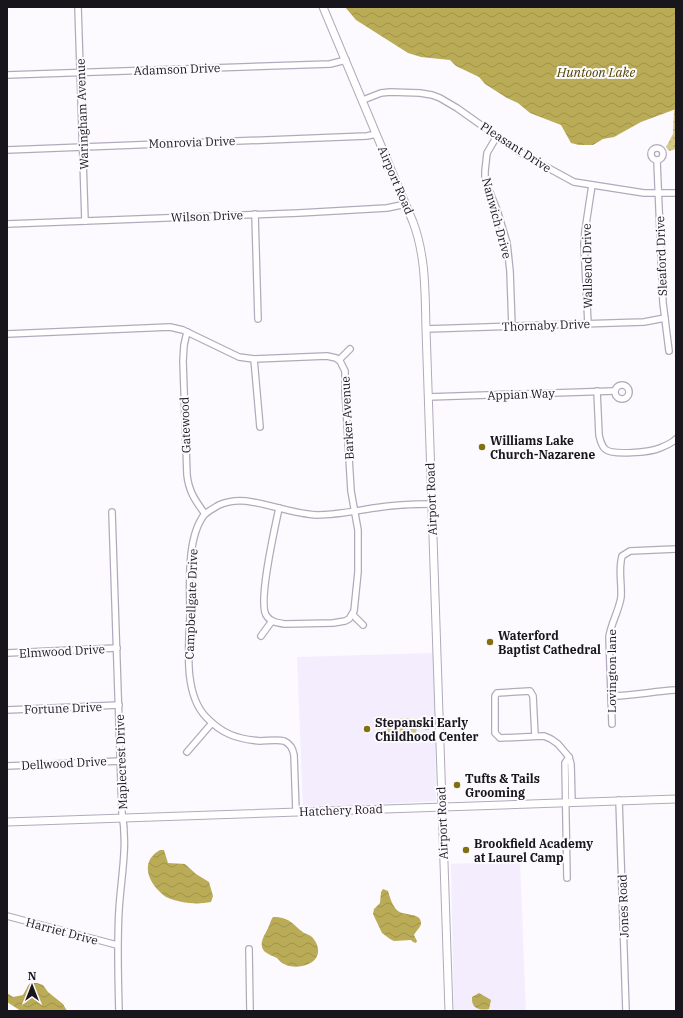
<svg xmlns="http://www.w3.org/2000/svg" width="683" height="1018" font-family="'IBM Plex Serif',serif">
<defs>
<pattern id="park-dots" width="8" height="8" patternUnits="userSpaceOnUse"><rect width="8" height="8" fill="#d5c987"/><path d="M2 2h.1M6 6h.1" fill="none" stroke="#b6ac74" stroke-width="1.8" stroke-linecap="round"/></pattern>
<pattern id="water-waves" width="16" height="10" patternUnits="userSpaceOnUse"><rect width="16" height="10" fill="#baab57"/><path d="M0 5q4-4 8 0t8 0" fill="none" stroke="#9f924b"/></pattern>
</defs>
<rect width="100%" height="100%" fill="#fcfafe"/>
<g fill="#f3edfe">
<path d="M434 653 436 801 303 808 297 657Z"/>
<path d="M520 861 526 1011H454L451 864Z"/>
</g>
<g fill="url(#park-dots)">
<path d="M676 109V149L669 151 666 147 673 134 674 110Z"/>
<path d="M409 718 429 720V730L417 728 415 737C410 740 393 741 385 743L383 741 382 736 392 719Z"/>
</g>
<g fill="url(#water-waves)">
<path d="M345 7H676V109L641 122 614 137 603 139 593 145H579L571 143 561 125 530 113 518 103 507 98 485 84 479 77 456 66 450 60 421 57 408 53 356 20Z"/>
<path d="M160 850H164L168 863 185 864 196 874 209 882 213 896 211 902C197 905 179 903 166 897 163 895 161 893 159 891 146 878 142 860 160 850Z"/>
<path d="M383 889 388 891C390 897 392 906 398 911 404 916 422 912 421 924 420 928 416 931 414 935L417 941 416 943 413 942 411 940 394 941 390 939 382 933 373 914 374 909 380 903 381 892Z"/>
<path d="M273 917C290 917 292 924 304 933 307 934 310 935 312 937 314 939 316 942 317 945 324 964 297 971 284 964 281 963 279 960 277 958 273 956 267 954 264 951 258 943 265 935 268 928 270 925 270 921 273 917Z"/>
<path d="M31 983H37L43 985 48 992 63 1004 67 1011H21L7 1002V993L13 997 23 995 29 984Z"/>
<path d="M479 993 486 997 491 1000 489 1009C479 1011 471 1008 472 997Z"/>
</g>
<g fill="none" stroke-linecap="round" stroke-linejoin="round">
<g stroke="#b1aabc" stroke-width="8">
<g id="minor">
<path d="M78 7 85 221"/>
<path d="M7 75 330 64 346 60"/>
<path d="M363 100 381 93 390 92 420 93 432 95 440 98 457 108 519 152 574 182 644 193H676"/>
<path d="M497 136 487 153 485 171V180L497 210 507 243 510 271 512 327"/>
<circle cx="657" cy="154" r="6"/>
<path d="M7 150 367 136 376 134"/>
<path d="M657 161 663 303 669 351"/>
<path d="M255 214 258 319"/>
<path d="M7 224 299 213 387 208 406 204"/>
<path d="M588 324 584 244 585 231 592 185"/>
<path d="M426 329 644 322 665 318"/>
<path d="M187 332 184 345 183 361 187 475C189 492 195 500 205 514"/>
<path d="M7 334 170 327 183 330 239 357 254 359 327 356 336 358 340 361 345 371V390L351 491 358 530V572L354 611 349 619 345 621 333 623 285 624C278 623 270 622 266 615 258 601 275 527 279 508"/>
<path d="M254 359 260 427"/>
<path d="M339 360 350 349"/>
<circle cx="622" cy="392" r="7"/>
<path d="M597 391 599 435C600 439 601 445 605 449 612 456 651 452 660 448 665 446 672 443 676 439"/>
<path d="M428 397 614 391"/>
<path d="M112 512 122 813C128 846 121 877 119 910 117 944 118 977 119 1011"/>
<path d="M352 614 363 625"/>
<path d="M261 636 272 621"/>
<path d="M7 653 117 648"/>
<path d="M611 696C633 696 654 691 676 690"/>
<path d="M7 710 119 705"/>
<path d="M612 724 609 637C611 623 619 611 621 597 622 583 618 570 622 556L630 551 676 549"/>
<path d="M535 736 533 696 530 691 497 693 495 696V733L500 738 544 736 551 739 558 744 569 757 571 764 572 803"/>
<path d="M187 752 212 723"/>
<path d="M7 766 121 761"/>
<path d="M619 800 626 1011"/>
<path d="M296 811 294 755C293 749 291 744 284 741 277 739 267 741 260 741 237 739 222 734 206 717 183 693 189 646 190 615 190 586 186 539 204 515 208 511 214 508 219 505 228 501 236 500 246 501 270 504 293 514 317 515 336 515 355 511 374 508 393 505 412 504 431 504"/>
<path d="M567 878 565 763 569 757"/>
<path d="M7 916 117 945"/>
<path d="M249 949 250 1011"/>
</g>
</g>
<g stroke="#b1aabc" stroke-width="9">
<g id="tertiary">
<path d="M323 7 413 222C426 256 425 293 426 329L449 1011"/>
<path d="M7 822 676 799"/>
</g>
</g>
<use href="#minor" stroke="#fff" stroke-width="5.5"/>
<use href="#tertiary" stroke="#fff" stroke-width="7"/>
</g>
<g fill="#817111" stroke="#fcfafe" stroke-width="1.5">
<circle cx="482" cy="447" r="4"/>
<circle cx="490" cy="642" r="4"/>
<circle cx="367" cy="729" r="4"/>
<circle cx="457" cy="785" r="4"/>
<circle cx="466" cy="850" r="4"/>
</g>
<g text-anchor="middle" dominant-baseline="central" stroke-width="4" stroke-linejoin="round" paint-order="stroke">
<g font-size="12" fill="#18161c" stroke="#fcfafe">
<text transform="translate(177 69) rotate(-2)">Adamson Drive</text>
<text transform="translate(82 114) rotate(-92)">Waringham Avenue</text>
<text transform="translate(192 142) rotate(-2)">Monrovia Drive</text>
<text transform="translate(516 147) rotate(33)">Pleasant Drive</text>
<text transform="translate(396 180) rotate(67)">Airport Road</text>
<text transform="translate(207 216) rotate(-2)">Wilson Drive</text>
<text transform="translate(497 218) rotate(75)">Nanwich Drive</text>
<text transform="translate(661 256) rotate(-92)">Sleaford Drive</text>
<text transform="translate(587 266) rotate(-91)">Wallsend Drive</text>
<text transform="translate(546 325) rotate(-2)">Thornaby Drive</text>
<text transform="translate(521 394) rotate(-2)">Appian Way</text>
<text transform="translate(347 418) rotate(-93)">Barker Avenue</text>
<text transform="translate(185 425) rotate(-92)">Gatewood</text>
<text transform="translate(431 499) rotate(-92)">Airport Road</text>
<text transform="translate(191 604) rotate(-88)">Campbellgate Drive</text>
<text transform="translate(62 651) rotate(-3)">Elmwood Drive</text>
<text transform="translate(611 671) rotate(-90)">Lovington lane</text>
<text transform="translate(63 708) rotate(-2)">Fortune Drive</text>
<text transform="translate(121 762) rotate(-92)">Maplecrest Drive</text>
<text transform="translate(64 763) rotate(-3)">Dellwood Drive</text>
<text transform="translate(341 810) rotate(-2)">Hatchery Road</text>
<text transform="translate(442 823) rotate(-92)">Airport Road</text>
<text transform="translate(623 906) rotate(-92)">Jones Road</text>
<text transform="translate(62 931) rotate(15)">Harriet Drive</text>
</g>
<g font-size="12" font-weight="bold" fill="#18161c" stroke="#fcfafe" text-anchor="start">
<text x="490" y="440">Williams Lake<tspan x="490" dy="14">Church-Nazarene</tspan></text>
<text x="498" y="635">Waterford<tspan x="498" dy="14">Baptist Cathedral</tspan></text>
<text x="375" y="722">Stepanski Early<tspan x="375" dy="14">Childhood Center</tspan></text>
<text x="465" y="778">Tufts &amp; Tails<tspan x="465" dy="14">Grooming</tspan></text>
<text x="474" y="843">Brookfield Academy<tspan x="474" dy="14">at Laurel Camp</tspan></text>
</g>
<g font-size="13" font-style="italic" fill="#4f4400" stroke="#fcfafe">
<text x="596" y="72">Huntoon Lake</text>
</g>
</g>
<rect width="683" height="1018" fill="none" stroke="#18161c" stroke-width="16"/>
<g transform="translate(32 986)" stroke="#fcfafe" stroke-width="3" paint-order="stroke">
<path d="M0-3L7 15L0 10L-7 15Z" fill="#18161c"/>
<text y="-6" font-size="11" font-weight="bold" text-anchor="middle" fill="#18161c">N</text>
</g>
</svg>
